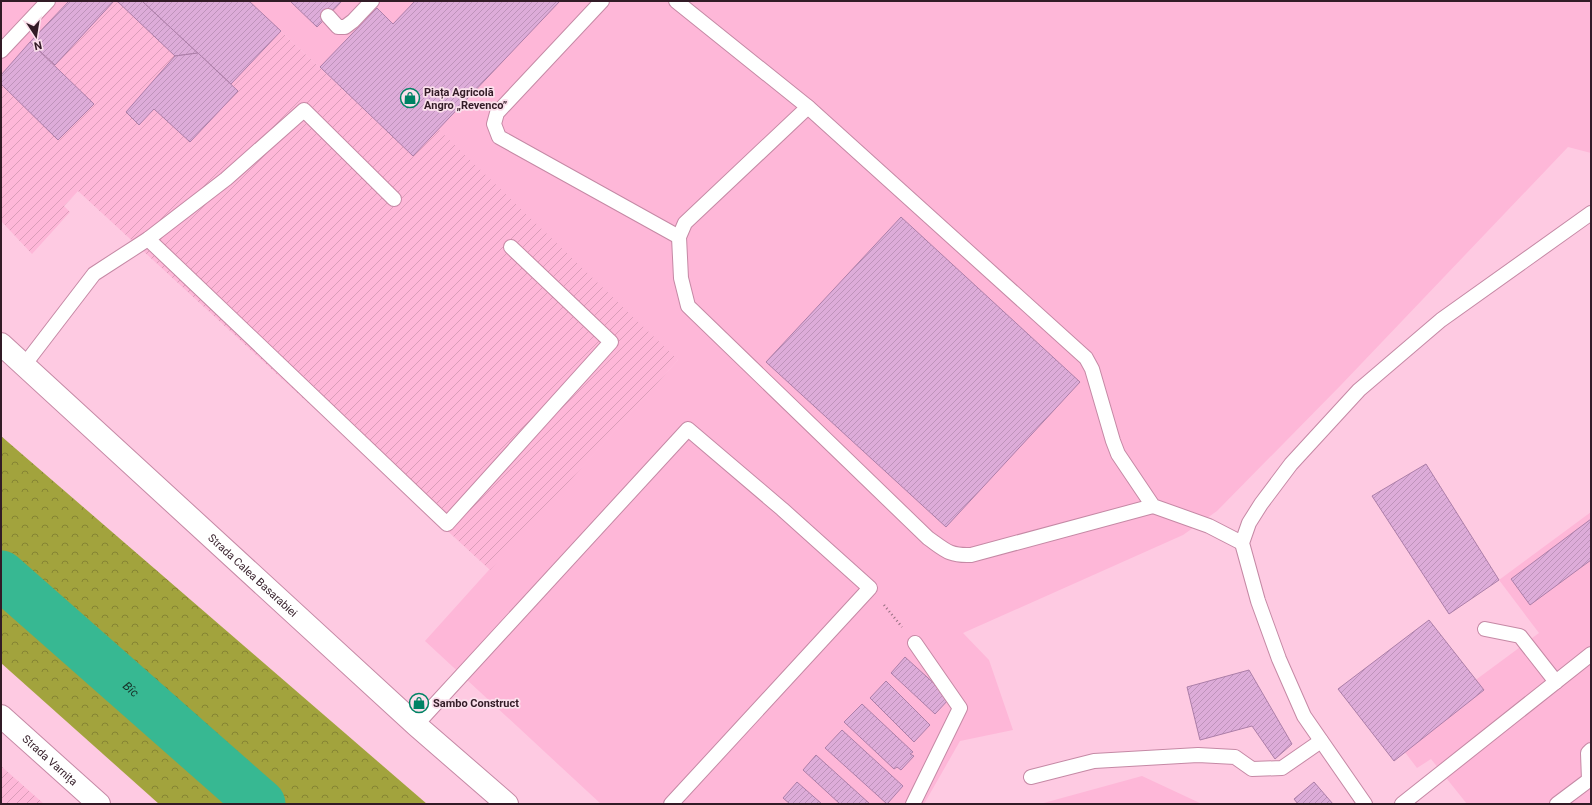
<svg xmlns="http://www.w3.org/2000/svg" width="1592" height="805" font-family="Roboto,sans-serif">
<defs>
<pattern id="industrial-furrows" width="10" height="10" patternUnits="userSpaceOnUse"><rect width="10" height="10" fill="#feb7d8"/><path d="M-1 1l2-2M0 10L10 0M9 11l2-2" fill="none" stroke="#da9db9"/></pattern>
<pattern id="forest-crowns" width="20" height="18" patternUnits="userSpaceOnUse"><rect width="20" height="18" fill="#a2a33d"/><path d="M2 6a3 3 0 1 1 6 0M12 15a3 3 0 1 1 6 0" fill="none" stroke="#858433"/></pattern>
<pattern id="building-hatch" width="6" height="6" patternUnits="userSpaceOnUse"><rect width="6" height="6" fill="#ddacd9"/><path d="M-1 1l2-2M0 6l6-6M5 7l2-2" fill="none" stroke="#be93ba"/></pattern>
</defs>
<rect width="100%" height="100%" fill="#fecae2"/>
<g fill="#feb7d8">
<path d="M1 1H69L1 75Z"/>
<path d="M249 1H1591V153L1568 147 1341 385 1217 511 1183 535 963 633 989 660 1013 730 960 741 924 804H601L425 641 678 360 413 156Z"/>
<path d="M1591 512V804H1467L1431 759 1417 768 1404 751 1408 730 1539 633 1499 580Z"/>
<path d="M1142 776 1202 804H1040Z"/>
</g>
<g fill="url(#industrial-furrows)">
<path d="M69 1H249L413 156 438 129 678 360 490 570 78 191 64 206 70 212 32 254 1 221V75Z"/>
<path d="M1 766 44 804H1Z"/>
</g>
<path fill="url(#forest-crowns)" d="M1 436 427 804H159L1 663Z"/>
<g fill="none" stroke-linecap="round" stroke-linejoin="round">
<path stroke="#37b892" stroke-width="49" id="s1" d="M1 575 261 804"/>
</g>
<g fill="url(#building-hatch)" stroke="#ac7ea8">
<path d="M69 1H114L55 65 30 42Z"/>
<path d="M117 1H142L198 53 175 56Z"/>
<path d="M142 1H249L281 31 231 84Z"/>
<path d="M290 1H342L317 27Z"/>
<path d="M415 1H560L413 156 320 67 377 8 393 24Z"/>
<path d="M30 42 94 104 58 140 1 84V75Z"/>
<path d="M198 53 238 91 190 142 154 109 139 125 126 112 175 56Z"/>
<path d="M901 217 1080 382 946 527 766 362Z"/>
<path d="M1426 464 1499 580 1449 614 1372 496Z"/>
<path d="M1591 519V560L1530 605 1511 579Z"/>
<path d="M1429 620 1484 690 1394 761 1338 689Z"/>
<path d="M905 657 950 698 935 714 891 673Z"/>
<path d="M1249 670 1292 744 1275 759 1252 726 1200 740 1187 687Z"/>
<path d="M886 681 930 725 914 742 870 698Z"/>
<path d="M862 704 913 752 910 754 914 756 901 770 897 767 894 769 844 722Z"/>
<path d="M842 730 903 786 887 804 825 748Z"/>
<path d="M816 755 870 804H840L803 770Z"/>
<path d="M797 782 822 804H790L783 798Z"/>
<path d="M1314 782 1333 804H1298L1294 799Z"/>
</g>
<g fill="none" stroke-linecap="round" stroke-linejoin="round">
<g stroke="#c589a5" stroke-width="16">
<g id="service">
<path d="M602 1 497 113 494 124 499 137 679 237"/>
<path d="M676 1 808 107 1086 358 1092 369 1113 441 1118 454 1153 506 1209 526 1242 543"/>
<path d="M328 16 338 27H345L353 21 372 1"/>
<path d="M1 51 48 1"/>
<path d="M808 107 685 223 679 237 681 278 688 306 928 538C945 550 949 556 971 555L1153 506"/>
<path d="M148 239 447 524 611 342 511 247"/>
<path d="M25 364 94 274 148 239 226 179 304 110 394 199"/>
<path d="M1485 629 1520 636 1556 682"/>
<path d="M416 725 688 429 782 509 870 588 671 804"/>
<path d="M1031 777 1094 761 1198 755 1235 757 1252 769 1282 768 1321 741"/>
<path d="M913 804 960 708 915 643"/>
<path d="M1365 804 1304 716 1279 659 1258 601 1242 543 1249 523 1261 504 1291 464 1359 390 1441 320 1591 213"/>
<path d="M1402 804 1591 654"/>
<path d="M1557 804 1589 780 1588 753 1591 750"/>
</g>
</g>
<g stroke="#c589a5" stroke-width="24">
<g id="tertiary">
<path id="s2" d="M1 716 99 804"/>
</g>
</g>
<g stroke="#c589a5" stroke-width="24">
<g id="primary">
<path id="s3" d="M1 344 416 725 507 804"/>
</g>
</g>
<path stroke="#916c7d" stroke-width="2.5" stroke-dasharray="1 3" stroke-linecap="butt" d="M884 605 902 627"/>
<use href="#service" stroke="#fff" stroke-width="14"/>
<use href="#tertiary" stroke="#fff" stroke-width="22"/>
<use href="#primary" stroke="#fff" stroke-width="22"/>
</g>
<defs>
<g id="shop-ring" transform="scale(1)"><circle r="9.5" fill="#fbe0ec" stroke="#008264" stroke-width="1.5"/><path d="M-5-2.5h2.3a2.7 3.5 0 0 1 5.4 0H5L5.5 6h-11ZM-1.5-2.5h3a1.5 2.3 0 0 0-3 0Z" fill="#008264"/></g>
</defs>
<g fill-rule="evenodd">
<use href="#shop-ring" x="410" y="98"/>
<use href="#shop-ring" x="419" y="703"/>
</g>
<g text-anchor="middle" dominant-baseline="central" stroke-width="3.5" stroke-linejoin="round" paint-order="stroke">
<g font-size="11" font-weight="bold" fill="#321b26" stroke="#fbe0ec" text-anchor="start">
<text x="424" y="92">Piața Agricolă<tspan x="424" dy="13">Angro „Revenco”</tspan></text>
<text x="433" y="703">Sambo Construct</text>
</g>
<g font-size="11" fill="#321b26" stroke="#fbe0ec">
<text stroke="none"><textPath href="#s3" startOffset="342">Strada Calea Basarabiei</textPath></text>
<text stroke="none"><textPath href="#s2" startOffset="66">Strada Varnița</textPath></text>
</g>
<g font-size="12" font-style="italic" fill="#173128" stroke="#fbe0ec">
<text stroke="none"><textPath href="#s1" startOffset="173">Bîc</textPath></text>
</g>
</g>
<rect width="1592" height="805" fill="none" stroke="#321b26" stroke-width="4"/>
<g transform="translate(36 36) rotate(168)" stroke="#fbe0ec" stroke-width="3" paint-order="stroke">
<path d="M0-3L7 15L0 10L-7 15Z" fill="#321b26"/>
<text y="-6" font-size="11" font-weight="bold" text-anchor="middle" fill="#321b26">N</text>
</g>
</svg>
